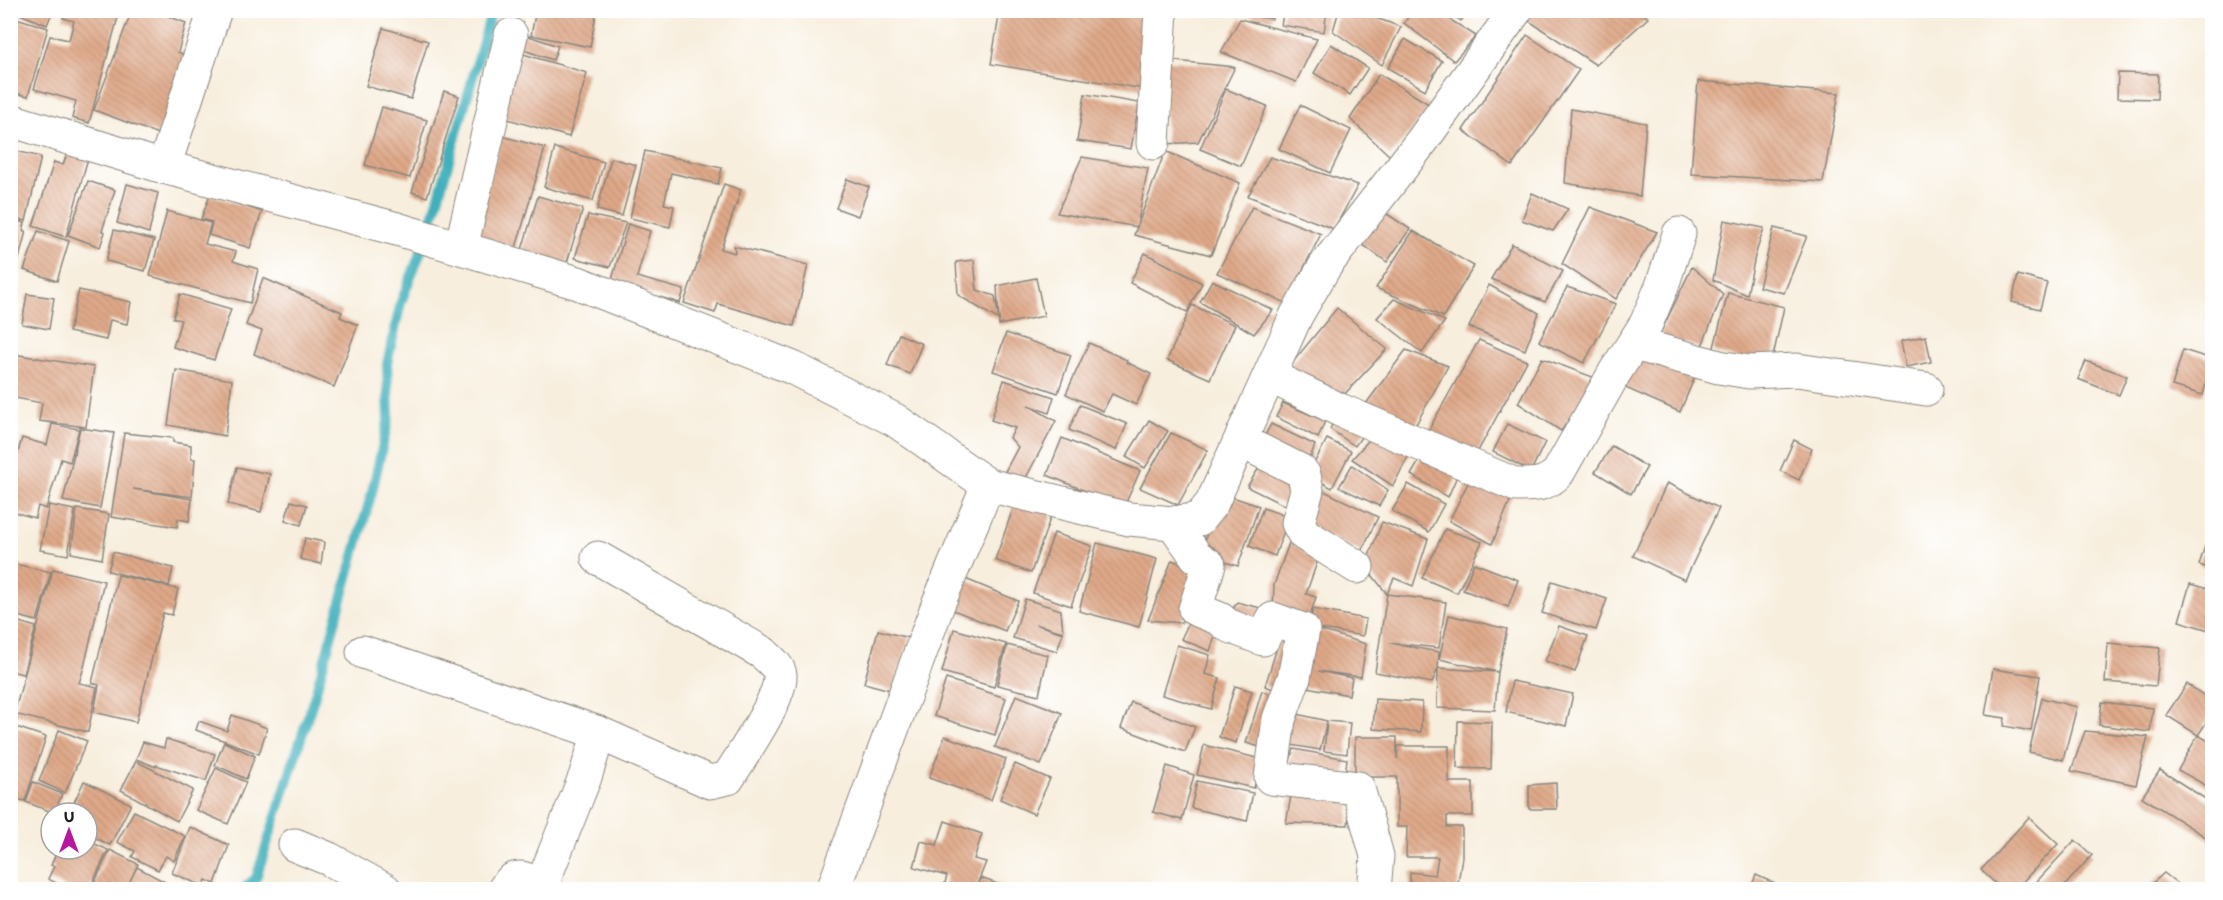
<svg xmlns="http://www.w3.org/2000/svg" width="2223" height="900" font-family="Itim,sans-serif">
<defs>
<pattern id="building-back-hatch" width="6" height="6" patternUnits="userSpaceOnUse" patternTransform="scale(1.5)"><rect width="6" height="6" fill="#dfa989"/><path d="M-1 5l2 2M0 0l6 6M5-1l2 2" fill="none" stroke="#bf9176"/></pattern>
</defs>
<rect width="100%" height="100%" fill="#fff"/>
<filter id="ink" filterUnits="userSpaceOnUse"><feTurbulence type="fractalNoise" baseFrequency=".0167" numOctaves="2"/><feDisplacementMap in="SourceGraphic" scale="12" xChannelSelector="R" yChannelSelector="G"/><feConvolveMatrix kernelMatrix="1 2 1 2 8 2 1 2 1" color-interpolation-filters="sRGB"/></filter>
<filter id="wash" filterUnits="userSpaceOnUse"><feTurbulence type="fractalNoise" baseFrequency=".008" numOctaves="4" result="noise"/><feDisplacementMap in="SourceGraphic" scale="24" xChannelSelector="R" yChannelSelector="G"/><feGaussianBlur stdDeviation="1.35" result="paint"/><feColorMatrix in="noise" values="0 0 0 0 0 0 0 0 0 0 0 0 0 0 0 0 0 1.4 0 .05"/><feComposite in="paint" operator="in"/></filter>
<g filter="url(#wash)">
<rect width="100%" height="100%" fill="#f7eedd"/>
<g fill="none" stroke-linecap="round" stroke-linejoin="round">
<path stroke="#41b0bc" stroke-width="10" d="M242 890 256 878 314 698 372 492 389 417 387 364 401 302 429 231 492 10"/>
</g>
<g id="blocks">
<g fill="url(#building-back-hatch)">
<path d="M10 10H53L47 25Z"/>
<path d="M66 10H120L89 123 72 118 76 101 34 89 50 36 69 40 74 21 63 18Z"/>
<path d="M132 10H152L186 23 178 52 196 60 158 134 94 110Z"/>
<path d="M536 10H597L590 47 531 35Z"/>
<path d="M1000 10H1156L1144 89 991 64Z"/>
<path d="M1230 10H1273L1272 19 1229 13Z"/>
<path d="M1284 10H1327L1324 32 1281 25Z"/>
<path d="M1339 10H1354L1401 27 1382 65 1333 31Z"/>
<path d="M1413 10H1435L1476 36 1454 61 1404 23Z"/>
<path d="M1448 10H1470L1461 21Z"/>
<path d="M1532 10H1639L1648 18 1596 65 1526 19Z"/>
<path d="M10 16 48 28 28 96 10 92Z"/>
<path d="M1240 19 1317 39 1296 82 1221 52Z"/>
<path d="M383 28 428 41 411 99 366 86Z"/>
<path d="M517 32 558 46 553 60 512 46Z"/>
<path d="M1527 35 1579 70 1512 166 1463 130Z"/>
<path d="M1405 39 1442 61 1425 90 1388 68Z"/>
<path d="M1331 44 1368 68 1350 95 1314 73Z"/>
<path d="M513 51 587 73 569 137 494 115Z"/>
<path d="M1164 60 1235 67 1198 142 1166 144Z"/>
<path d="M2118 73 2158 74 2157 99 2117 98Z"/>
<path d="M1379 74 1432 106 1390 156 1350 119Z"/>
<path d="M1698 81 1839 93 1823 182 1691 174Z"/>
<path d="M1226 89 1267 106 1241 166 1200 149Z"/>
<path d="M444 91 459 96 427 197 412 192Z"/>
<path d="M1085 94 1139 103 1131 149 1077 141Z"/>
<path d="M1300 105 1351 130 1330 173 1279 149Z"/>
<path d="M382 107 427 120 410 178 365 165Z"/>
<path d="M1571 109 1646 123 1640 196 1565 183Z"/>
<path d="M502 136 545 148 516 248 473 235Z"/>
<path d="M555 148 604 162 593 201 544 187Z"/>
<path d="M12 150 41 157 26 221 10 217Z"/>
<path d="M68 151 88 158 66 237 33 226 54 162 63 165Z"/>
<path d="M645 151 722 168 718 184 671 173 664 204 674 206 670 227 630 218Z"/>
<path d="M1165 151 1240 183 1211 255 1134 235Z"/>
<path d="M1082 157 1148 168 1137 227 1057 213Z"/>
<path d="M1270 157 1358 185 1334 229 1248 196Z"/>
<path d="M611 158 636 165 622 216 597 210Z"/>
<path d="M847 179 869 187 858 216 836 208Z"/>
<path d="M88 181 115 190 102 231 105 232 100 247 68 235Z"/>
<path d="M127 184 158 193 149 233 117 223Z"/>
<path d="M724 184 741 190 721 249 735 253 734 246 808 265 794 326 718 304 715 313 684 303Z"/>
<path d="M1532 193 1568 209 1553 231 1522 220Z"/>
<path d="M210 195 262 212 250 248 209 235 212 222 201 219Z"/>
<path d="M538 196 583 209 566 266 521 253Z"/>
<path d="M1252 207 1321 234 1286 303 1217 273Z"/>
<path d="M1590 207 1657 232 1616 299 1562 264Z"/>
<path d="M1381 210 1410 229 1387 262 1359 242Z"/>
<path d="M167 211 211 223 205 244 236 252 233 261 258 269 250 303 150 276Z"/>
<path d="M588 215 626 223 610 267 575 258Z"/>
<path d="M10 219 25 223 23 231H26L18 263 10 262Z"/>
<path d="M1724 220 1764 228 1755 256 1747 295 1713 280Z"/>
<path d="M628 224 650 231 637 277 684 290 680 303 611 283Z"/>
<path d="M1774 228 1807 236 1784 293 1759 287Z"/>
<path d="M114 230 154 240 145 271 106 261Z"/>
<path d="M38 231 69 241 57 281 24 270Z"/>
<path d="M1413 231 1474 266 1443 317 1376 288Z"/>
<path d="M1512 244 1563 271 1545 302 1491 279Z"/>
<path d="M1145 253 1202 283 1187 312 1130 283Z"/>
<path d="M974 260 977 290 995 296 999 320 958 295 956 262Z"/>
<path d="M1692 267 1723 294 1701 348 1659 336Z"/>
<path d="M2018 275 2047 283 2040 309 2012 302Z"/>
<path d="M263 278 342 312 340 317 358 325 334 387 254 354 262 331 246 325Z"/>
<path d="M1036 278 1044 316 999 325 997 286Z"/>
<path d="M1212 280 1273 310 1254 334 1200 302Z"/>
<path d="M1489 285 1539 313 1525 350 1469 327Z"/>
<path d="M1567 287 1616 304 1584 363 1539 341Z"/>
<path d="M79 290 131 302 127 324 110 320 106 340 69 332Z"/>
<path d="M1728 293 1784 307 1770 370 1713 351Z"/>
<path d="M27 294 54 298 49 329 22 324Z"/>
<path d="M180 294 231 309 214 360 173 347 181 320 173 318Z"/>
<path d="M1394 299 1445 321 1422 353 1377 318Z"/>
<path d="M1192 305 1235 325 1210 379 1167 360Z"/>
<path d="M1337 308 1387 349 1339 400 1288 368Z"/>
<path d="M1006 333 1071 355 1058 393 993 371Z"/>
<path d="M899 334 922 344 910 374 887 365Z"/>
<path d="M1926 336 1931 362 1906 367 1901 341Z"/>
<path d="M1479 340 1527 361 1478 451 1428 431Z"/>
<path d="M1089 343 1127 360 1126 362 1151 374 1136 405 1112 394 1103 411 1066 394Z"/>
<path d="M1406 350 1448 366 1414 428 1365 405Z"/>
<path d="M2183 350 2212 359 2203 395 2172 386Z"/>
<path d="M1639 351 1696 374 1680 412 1621 386Z"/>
<path d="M13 354 94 367 86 427 39 421 42 403 10 397Z"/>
<path d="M1542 358 1598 379 1561 431 1518 403Z"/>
<path d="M2086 361 2127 376 2119 395 2078 379Z"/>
<path d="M176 370 232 380 225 436 168 425Z"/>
<path d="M1004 380 1054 397 1049 413 1028 405 1056 421 1020 489 1001 479 1018 447 1010 438 1015 428 991 420Z"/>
<path d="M1283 403 1325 421 1318 438 1276 417Z"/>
<path d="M1080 405 1127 424 1116 450 1069 430Z"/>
<path d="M1337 414 1366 430 1355 446 1330 429Z"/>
<path d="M1149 420 1168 431 1145 468 1126 457Z"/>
<path d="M52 424 79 429 70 462 61 459 46 509 38 506 35 518 10 511V454L17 456 22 438 47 445Z"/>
<path d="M1271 424 1315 445 1307 466 1260 445Z"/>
<path d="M1507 424 1545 442 1531 471 1493 452Z"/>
<path d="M80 428 114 433 100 508 63 501Z"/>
<path d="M124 433 173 438V442L191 445V459H195L192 497 133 489 192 499 189 521 178 519 177 527 111 517Z"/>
<path d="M1171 433 1208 450 1178 505 1140 488Z"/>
<path d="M1375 433 1410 453 1393 486 1352 459Z"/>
<path d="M1062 438 1140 471 1124 507 1047 475Z"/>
<path d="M1327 439 1351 451 1332 488 1308 475Z"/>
<path d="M1794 440 1812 449 1799 480 1780 471Z"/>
<path d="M1612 446 1647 467 1631 494 1595 472Z"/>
<path d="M1425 451 1460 469 1448 497 1411 475Z"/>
<path d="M1262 463 1299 481 1288 507 1247 487Z"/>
<path d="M1352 465 1388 490 1379 506 1339 487Z"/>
<path d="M237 467 270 474 261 512 228 504Z"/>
<path d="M1469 481 1513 494 1492 544 1449 521Z"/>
<path d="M1667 483 1719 508 1685 580 1633 556Z"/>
<path d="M1408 484 1444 504 1429 532 1392 511Z"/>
<path d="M1320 489 1378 517 1361 552 1303 525Z"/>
<path d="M1221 493 1259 506 1238 566 1200 554Z"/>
<path d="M1016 500 1052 513 1031 573 995 560Z"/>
<path d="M291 501 307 505 301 525 285 520Z"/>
<path d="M49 505 75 510 68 555 40 550Z"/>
<path d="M1263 508 1289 517 1275 556 1249 546Z"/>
<path d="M77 509 109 514 102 559 71 553Z"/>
<path d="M1382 522 1428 539 1413 586 1394 578 1387 594 1365 566Z"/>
<path d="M2212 524V569L2199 565Z"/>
<path d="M1445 529 1482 542 1457 593 1422 578Z"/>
<path d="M1054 533 1092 546 1071 606 1033 593Z"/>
<path d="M305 538 324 542 321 564 300 559Z"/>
<path d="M1097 543 1157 559 1139 627 1079 611Z"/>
<path d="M1289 543 1320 554 1306 594 1316 597 1307 626 1366 644 1361 677 1318 671 1352 678 1349 695 1296 685 1307 626 1264 630 1227 619 1237 602 1273 611 1274 585Z"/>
<path d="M113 552 173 568 169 586 108 571Z"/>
<path d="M1172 560 1198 570 1181 623 1148 620Z"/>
<path d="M10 563 51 572 37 621 10 614Z"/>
<path d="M1474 563 1518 580 1508 607 1463 590Z"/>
<path d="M53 569 104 581 84 667 79 683 97 687 88 732 14 714Z"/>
<path d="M118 575 178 589 172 615 163 613 136 722 94 712 99 685 92 683Z"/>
<path d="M963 578 1018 601 1005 631 951 609Z"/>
<path d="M1552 581 1607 599 1596 630 1542 613Z"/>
<path d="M2190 584 2212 590V631L2179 621Z"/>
<path d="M1387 594 1446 602 1439 648 1390 643 1439 652 1438 668 1498 672 1439 659 1449 615 1507 629 1498 672 1495 710 1437 708 1438 668 1432 683 1375 672Z"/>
<path d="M1025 599 1061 610 1063 632 1035 624 1063 633 1057 651 1013 638Z"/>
<path d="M1313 609 1366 619 1363 636 1309 627Z"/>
<path d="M1193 614 1220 622 1210 651 1181 639Z"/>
<path d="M10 619 36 627 23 674 10 671Z"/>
<path d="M1559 626 1588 636 1575 672 1545 661Z"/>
<path d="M954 629 1006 644 994 687 942 672Z"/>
<path d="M878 630 909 638 894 691 864 683Z"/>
<path d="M1281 635 1298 640 1282 692 1265 686Z"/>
<path d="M2108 643 2160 648 2156 686 2105 682Z"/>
<path d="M1007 645 1048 655 1039 695 997 685Z"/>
<path d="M1177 645 1210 655 1205 674 1220 678 1211 709 1162 695Z"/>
<path d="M1993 669 2040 676 2031 731 2004 726 2005 718 1985 715Z"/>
<path d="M946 679 1006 698 995 735 934 716Z"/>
<path d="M1512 681 1573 694 1566 726 1506 712Z"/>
<path d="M2187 684 2212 701V714L2198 735 2212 743V789L2178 770 2198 735 2166 715Z"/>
<path d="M1235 686 1252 691 1236 743 1219 737Z"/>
<path d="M1262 691 1279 697 1263 748 1246 743Z"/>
<path d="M1016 695 1062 713 1041 765 995 747Z"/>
<path d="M2042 698 2077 707 2063 760 2029 752Z"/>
<path d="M1375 699 1422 702 1421 732 1373 729Z"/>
<path d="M1131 702 1195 727 1185 752 1121 728Z"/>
<path d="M2102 702 2153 708 2150 732 2099 725Z"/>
<path d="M1284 711 1327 721 1350 723 1347 754 1324 751 1327 721 1320 750 1279 743Z"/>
<path d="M232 715 267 728 259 754 196 730 199 721 227 731Z"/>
<path d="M1458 721 1492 722 1491 769 1457 768Z"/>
<path d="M10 725 46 737 25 801 10 797Z"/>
<path d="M59 730 87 741 65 793 39 781Z"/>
<path d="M2085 731 2148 737 2136 785 2071 771Z"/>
<path d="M945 736 1006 759 991 800 929 778Z"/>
<path d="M1355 737H1397V759L1398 746H1449V782H1473V816H1447V827H1462V857L1457 890H1410V872L1435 875 1438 857H1406L1407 827H1397V777H1355Z"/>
<path d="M166 739 215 754 206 781 156 765V767L136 759 143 742 164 748Z"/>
<path d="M224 742 255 756 246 779 215 765Z"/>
<path d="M1204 745 1261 759 1254 788 1197 775Z"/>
<path d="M1294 749 1347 759 1345 775 1288 766Z"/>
<path d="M136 761 193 790 177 821 121 790Z"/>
<path d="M1015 764 1050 779 1034 814 1000 799Z"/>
<path d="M1167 766 1194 775 1182 820 1153 812Z"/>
<path d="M216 768 246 782 228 824 196 810Z"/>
<path d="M2160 770 2212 803V841L2142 797Z"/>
<path d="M84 781 131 804 110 845 87 834V813H69Z"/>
<path d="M1197 781 1253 793 1247 821 1191 808Z"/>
<path d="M33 782 62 794 54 813 26 802Z"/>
<path d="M1556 783 1557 809H1529V785Z"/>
<path d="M1292 790 1351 793 1348 825 1286 823Z"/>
<path d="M134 811 185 836 174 861 166 856 158 870 132 857 135 851 117 842Z"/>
<path d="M2029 817 2058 844 2015 890H2002L1981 870Z"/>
<path d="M945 821 982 834 974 859 986 862 975 890H943L947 876 914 867 921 841 937 845Z"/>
<path d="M190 827 229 845 215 884 206 880 203 886 172 873Z"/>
<path d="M87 840 108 850 89 890H71L48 879 54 866 51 865 58 849H87Z"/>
<path d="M2075 840 2092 855 2061 890H2029Z"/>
<path d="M110 850 138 864 128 885 137 867 165 882 161 890H91Z"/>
<path d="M2164 873 2186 890H2145Z"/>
<path d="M1756 875 1776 884 1773 890H1750Z"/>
<path d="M981 878 1011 889V890H977Z"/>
</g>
</g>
</g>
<g filter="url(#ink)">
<use href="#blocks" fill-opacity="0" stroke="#8a857c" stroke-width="1.5"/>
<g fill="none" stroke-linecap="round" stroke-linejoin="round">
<g stroke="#8a857c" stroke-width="35">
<g id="minor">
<path d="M10 120 164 167 397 229 578 283 793 368 895 420 988 485 1129 519 1173 523 1199 519 1212 503 1296 316 1325 266 1422 141 1516 10"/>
<path d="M1153 143 1161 10"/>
<path d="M164 167 215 10"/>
<path d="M461 248 511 35"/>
<path d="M1635 344 1719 367 1749 372 1797 370 1926 389"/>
<path d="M1270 376 1340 410 1516 485C1533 485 1545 486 1558 473L1615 372 1646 324 1662 286 1679 234"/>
<path d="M1241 441 1301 471 1304 475 1307 490 1298 523 1304 534 1357 567"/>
<path d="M1173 523 1196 556 1209 565 1195 609 1220 619 1227 625 1263 639 1273 619 1303 630 1294 678 1279 719 1271 778 1358 788 1377 856 1374 890"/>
<path d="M363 652 599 733"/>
<path d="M295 845 329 859 385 890"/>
<path d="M541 887 585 777 599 733 710 782 728 778C741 756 782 698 780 675 779 666 769 659 763 653L598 558"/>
<path d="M504 890C516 868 529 881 547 890"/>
<path d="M833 890 939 602 988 485"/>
</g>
</g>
<use href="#minor" stroke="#fff" stroke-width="33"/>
</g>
</g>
<rect width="2223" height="900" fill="none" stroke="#fff" stroke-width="36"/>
<g transform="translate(69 831)"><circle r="28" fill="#ffffff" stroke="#a4a4a4" stroke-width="1.5"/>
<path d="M0-4.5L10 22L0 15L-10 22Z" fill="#b5179e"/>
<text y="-9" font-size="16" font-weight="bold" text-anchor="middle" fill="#1c1c1c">U</text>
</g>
</svg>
